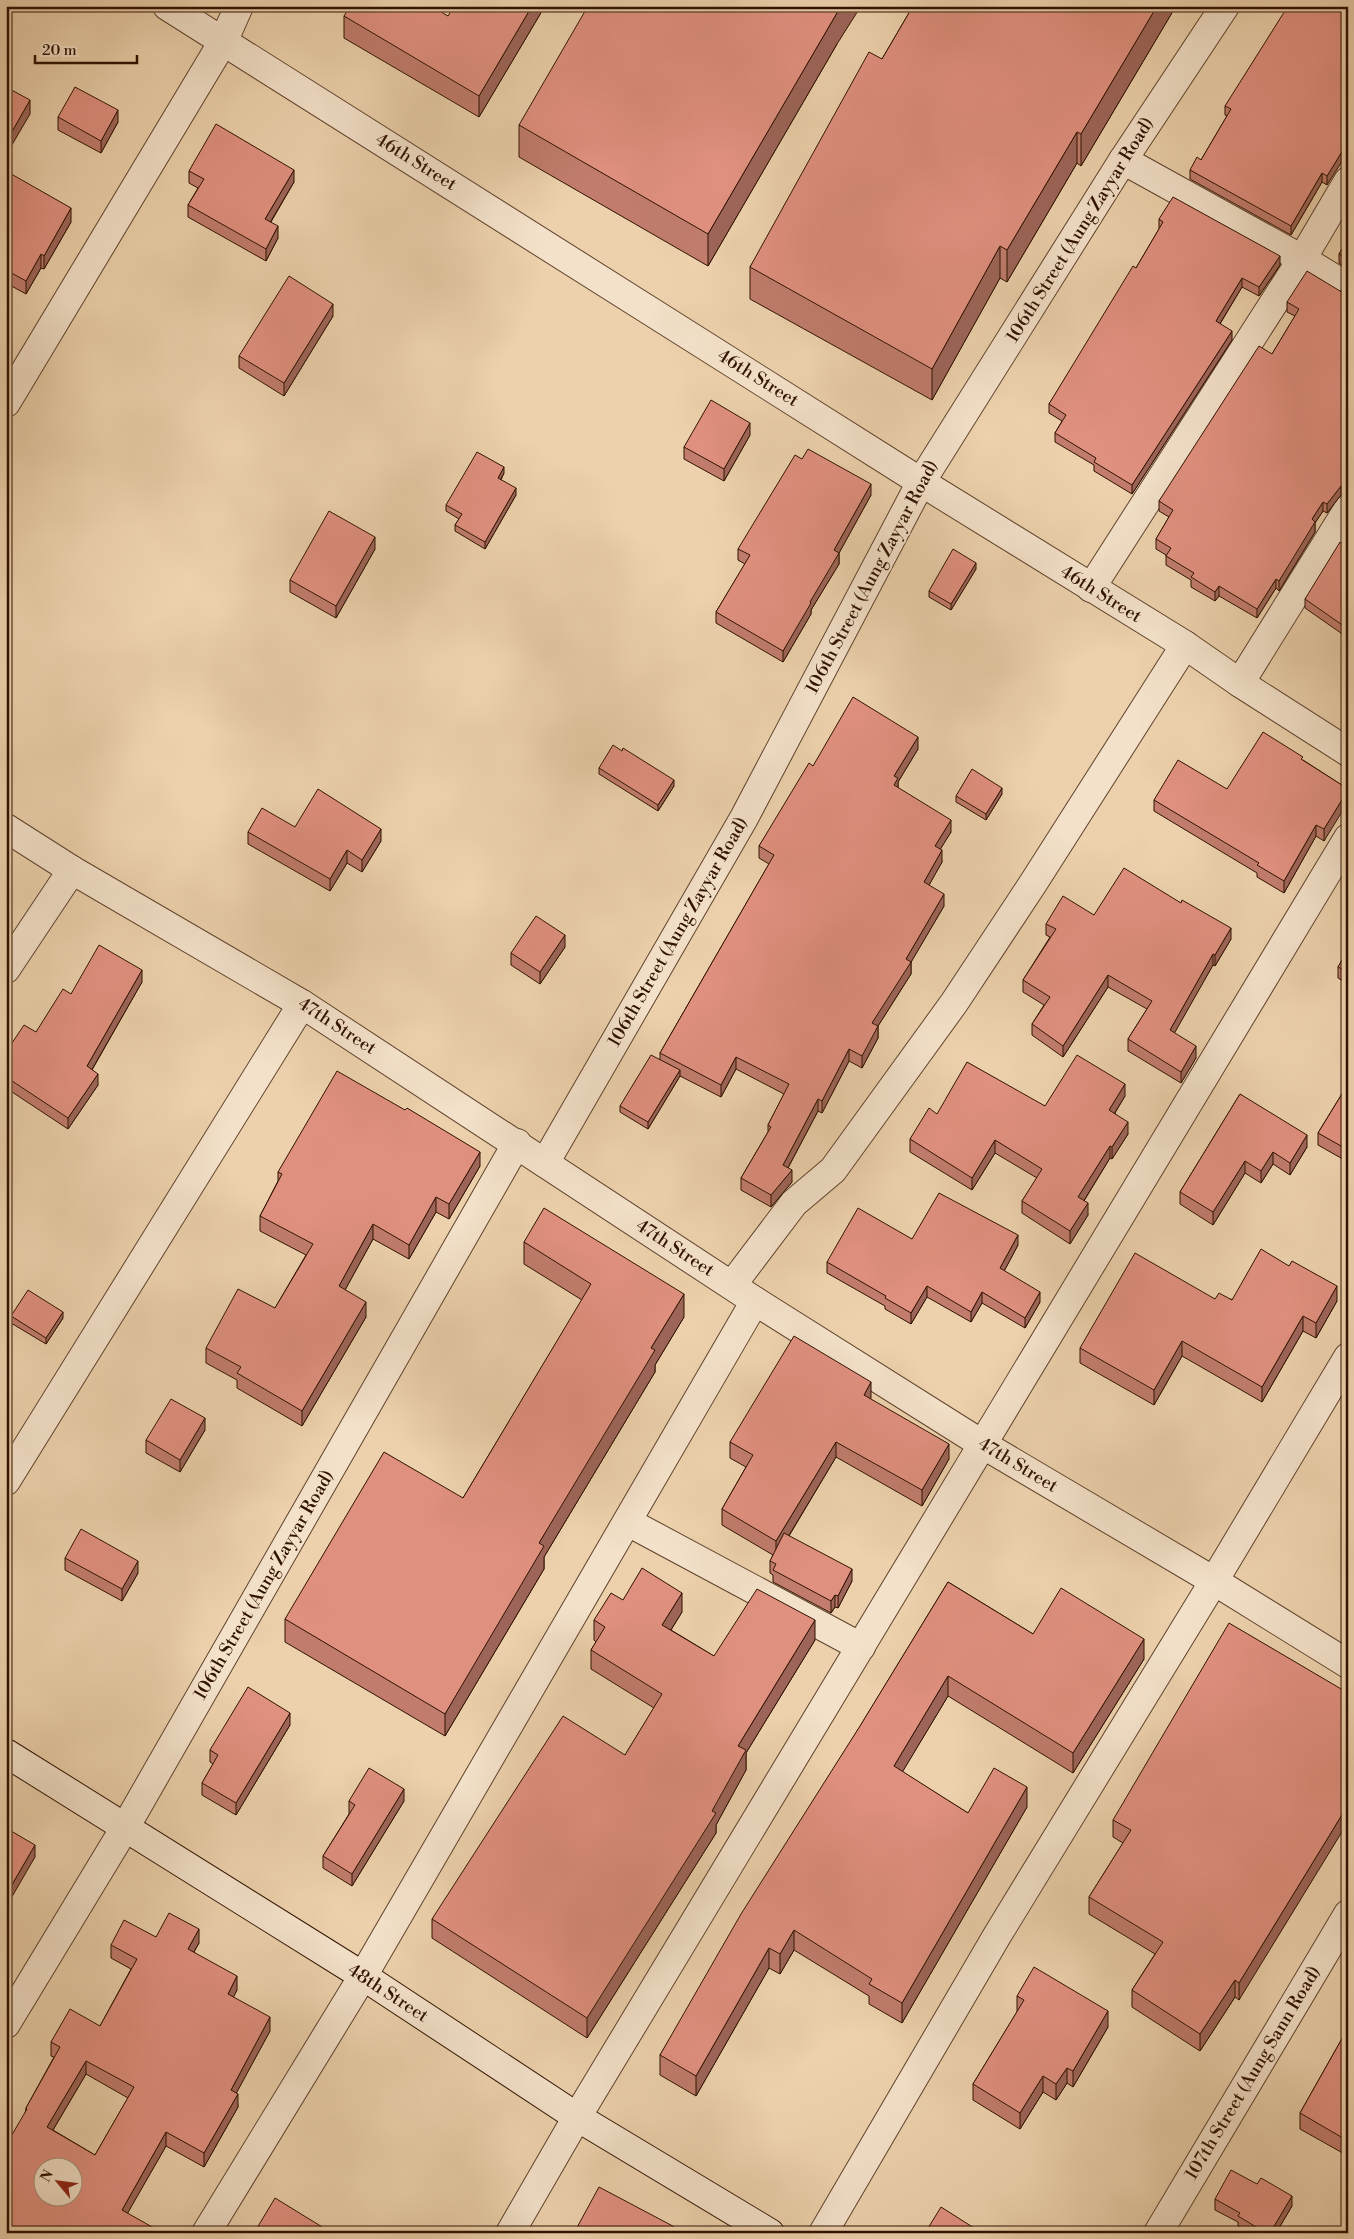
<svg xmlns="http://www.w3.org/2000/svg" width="1354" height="2239" font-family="'Libre Bodoni',serif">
<rect width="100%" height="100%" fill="#ecd1ac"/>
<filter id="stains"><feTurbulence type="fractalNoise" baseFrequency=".004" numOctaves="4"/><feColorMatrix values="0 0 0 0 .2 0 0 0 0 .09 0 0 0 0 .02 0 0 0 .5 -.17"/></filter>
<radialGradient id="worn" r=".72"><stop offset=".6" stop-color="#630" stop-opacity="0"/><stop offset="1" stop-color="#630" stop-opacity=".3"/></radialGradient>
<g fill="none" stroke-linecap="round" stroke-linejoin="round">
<g stroke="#5f422c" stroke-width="30">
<g id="street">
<path d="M167 6 921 482 1185 645 1240 683 1348 752"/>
<path d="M1123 160 1302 259 1348 287"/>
<path d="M6 403 224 40 239 6"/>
<path d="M1091 588 1302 259 1348 181"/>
<path d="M1240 683 1348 509"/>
<path d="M6 828 72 870 302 1004 755 1301 982 1444 1214 1581 1348 1664"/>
<path d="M6 969 72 870"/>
<path d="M545 1163 744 818 921 482 1123 160 1225 6"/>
<path d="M732 1285 794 1203 833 1170 954 1003 1032 885 1185 645"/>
<path d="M6 1481 302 1004"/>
<path d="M628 1522 861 1647"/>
<path d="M6 2024 126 1826 517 1143"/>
<path d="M206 2233 363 1976 755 1301"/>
<path d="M510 2233 577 2117 1348 838"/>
<path d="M823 2233 998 1934 1214 1581 1348 1357"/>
<path d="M1158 2233 1348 1914"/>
</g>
</g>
<g stroke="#301201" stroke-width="30">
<path id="secondary" d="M6 1753 363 1976 577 2117 770 2233"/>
</g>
<use href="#street" stroke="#f3e1c9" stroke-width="28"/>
<use href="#secondary" stroke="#f3e1c9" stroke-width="28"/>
</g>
<g fill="#c17c6d" stroke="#301201" fill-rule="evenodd">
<path d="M545 6 479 117 344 38V16H448Z"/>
<path d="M913 6H1176L1081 166 1077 163 1007 282 1000 278 932 400 750 299V267L882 59Z"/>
<path d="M1348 6 1327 185 1322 182 1291 235 1190 179V170L1201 160 1227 116 1225 115V106Z"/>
<path d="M837 44 708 266 519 157V125Z"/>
<path d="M58 117 118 122 101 153 58 130Z"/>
<path d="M6 171 71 222 44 269 41 268 26 294 6 283Z"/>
<path d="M189 171 294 182 271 222 278 238 266 261 188 217V205L198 188 189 183Z"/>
<path d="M1159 219 1280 265 1259 296 1242 287 1220 324 1232 340 1132 494 1094 471V465L1055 442V433L1062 421 1049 413V404L1136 268 1159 229Z"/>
<path d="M1348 240V269L1339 263V254Z"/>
<path d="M1340 291 1348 293V494L1341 495 1327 513 1323 511 1315 523V532L1279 591 1276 588 1257 618 1219 596 1215 601 1191 587V580L1166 565V555L1156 549V539L1169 517 1159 511V501L1272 354 1295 316 1287 312V302Z"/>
<path d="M333 316 284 396 239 368V356Z"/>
<path d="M750 435 724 481 684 459V447Z"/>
<path d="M504 473 501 480 516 495 485 549 455 531V525L459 519 446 511V505Z"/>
<path d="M871 495 839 553V564L811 610V614L783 662 716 623V612L745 564 738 560V549Z"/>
<path d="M1348 547V638L1305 608V599Z"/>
<path d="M375 549 336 618 290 592V580Z"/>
<path d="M976 569 951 610 929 597V591Z"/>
<path d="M1348 656V670L1345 668V658Z"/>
<path d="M918 749 898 782V788L951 832 940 849 942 862 929 885 944 906 911 962V974L878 1026V1038L862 1068 849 1061 822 1113 818 1111 788 1168 792 1182 771 1207 741 1190V1178L768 1132V1125L784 1094 736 1069 721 1097 680 1076 648 1129 620 1112V1106L660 1060V1053L769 864 759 858V846L813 766Z"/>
<path d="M622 751 674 786 658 811 599 774V768Z"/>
<path d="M1303 760 1348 789 1324 841 1316 836 1284 893 1257 877V873L1154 811V800L1227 789Z"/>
<path d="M1002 794 986 820 956 802V796Z"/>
<path d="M248 832 381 841 362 872 347 863 330 891 248 844Z"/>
<path d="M1094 915 1231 939 1215 966 1213 965 1174 1033 1196 1058 1181 1083 1128 1051V1039L1147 1009 1108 987 1063 1057 1032 1035V1024L1044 1005 1023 992V980L1050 937 1046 935V924Z"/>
<path d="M565 947 540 984 511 965V953Z"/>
<path d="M1348 950V984L1338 978V967Z"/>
<path d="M142 982 92 1070 98 1085 68 1129 6 1088V1052L36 1032 71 994Z"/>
<path d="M1348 1084V1162L1318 1145V1133Z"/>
<path d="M1240 1094 1307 1147 1290 1175 1273 1164 1261 1183 1245 1173 1213 1225 1180 1204V1192Z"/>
<path d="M1125 1096 1115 1113 1128 1134 1112 1159 1110 1158 1084 1201 1088 1215 1070 1244 1022 1213V1201L1037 1178 995 1153 972 1190 910 1152V1139L937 1114 1045 1106Z"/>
<path d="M480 1166 449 1219 436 1212 409 1259 373 1239 345 1290 366 1317 302 1426 237 1388V1380L206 1363V1348L275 1308 306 1255 260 1231V1216L278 1181V1172Z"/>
<path d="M1348 1215V1238L1343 1236V1224Z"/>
<path d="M912 1239 1018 1245 1004 1271 1040 1302 1025 1328 982 1303 971 1322 927 1297 911 1324 885 1309V1306L827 1273V1262Z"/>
<path d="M524 1242 684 1317 655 1365V1372L544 1557V1569L445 1736 285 1642V1619L463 1498 582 1300 524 1264Z"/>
<path d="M1215 1299 1337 1301 1316 1338 1303 1331 1262 1402 1182 1356 1154 1405 1080 1363V1348Z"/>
<path d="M11 1316 63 1318 46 1344 11 1323Z"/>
<path d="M871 1398 870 1399 949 1459 922 1506 836 1457 789 1536 852 1581 838 1608 835 1607 831 1613 773 1582V1575L770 1573V1561L773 1555 722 1525V1509L746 1467 730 1458V1442Z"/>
<path d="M205 1430 180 1472 146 1453V1440Z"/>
<path d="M65 1558 138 1573 122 1601 65 1570Z"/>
<path d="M948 1582 1033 1634 1144 1659 1073 1773 948 1696 902 1772 968 1813 1027 1807 902 2023 869 2004V1996L794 1950 780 1974 769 1968 696 2096 660 2075V2055Z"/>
<path d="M623 1600 682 1612 671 1630 714 1656 815 1640 746 1753V1770L716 1825V1833L587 2038 432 1938V1919L625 1755 654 1708 591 1669V1650L596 1642 594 1640V1620Z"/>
<path d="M1348 1693 1239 2000 1235 1997 1200 2051 1132 2007V1990L1155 1954 1089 1914V1897L1123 1843 1113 1837V1820Z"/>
<path d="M290 1725 236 1815 202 1795V1783L213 1764 210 1762V1750Z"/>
<path d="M349 1801H404L352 1886 323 1868V1856L349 1814Z"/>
<path d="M156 1937 199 1943 194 1952 237 1990 233 1997 270 2031 236 2093 238 2107 204 2167 166 2146 127 2213 154 2233H6L26 2108 54 2057 51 2056V2042L100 2026 131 1969 111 1958V1945ZM86 2074 128 2098 95 2155 53 2130Z"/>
<path d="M1017 1996 1108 2027 1073 2087 1067 2083 1056 2100 1043 2092 1020 2129 973 2100V2084L1017 2012Z"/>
<path d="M1348 2028V2156L1300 2129V2113Z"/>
<path d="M1215 2199 1292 2206 1276 2233H1246L1247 2232 1238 2226V2222L1215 2210Z"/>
</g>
<g fill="#9d6559" stroke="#301201">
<path d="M532 6H545L479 117V96Z"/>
<path d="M841 6H861L837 44 708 266V234Z"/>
<path d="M1157 6H1176L1081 166V134Z"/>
<path d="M30 100V114L6 155V142Z"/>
<path d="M118 110V122L101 153V141Z"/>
<path d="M1077 132V163L1007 282V250Z"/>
<path d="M1348 142V152L1327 185V176Z"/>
<path d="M294 170V182L265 231V219Z"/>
<path d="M1322 173V182L1291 235V226Z"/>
<path d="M71 208V222L44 269V256Z"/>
<path d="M278 226V238L266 261V249Z"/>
<path d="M1000 246V278L932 400V369Z"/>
<path d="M41 254V268L26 294V281Z"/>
<path d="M1280 256V265L1259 296V287Z"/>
<path d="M1242 278V287L1216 330V321Z"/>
<path d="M333 304V316L284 396V383Z"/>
<path d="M1232 331V340L1132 494V485Z"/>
<path d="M750 423V435L724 481V469Z"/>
<path d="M504 467V473L498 484V478Z"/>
<path d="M871 484V495L839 553V564L811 610V614L783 662V651L810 602 834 550Z"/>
<path d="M1341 486V495L1327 513V504Z"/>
<path d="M516 488V495L485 549V542Z"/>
<path d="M1323 502V511L1315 523V532L1279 591V581L1312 519Z"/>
<path d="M375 537V549L336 618V606Z"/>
<path d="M976 563V569L951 610V604Z"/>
<path d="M1276 579V588L1257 618V609Z"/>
<path d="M1219 586V596L1215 601V592Z"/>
<path d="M918 737V749L898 782V790L894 797V776Z"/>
<path d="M674 780V786L658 811V805Z"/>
<path d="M1002 788V794L986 820V814Z"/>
<path d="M1348 790V802L1324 841V829Z"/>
<path d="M951 820V832L935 858V846Z"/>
<path d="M1316 825V836L1284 893V881Z"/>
<path d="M381 829V841L362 872V860Z"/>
<path d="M347 850V863L330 891V879Z"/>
<path d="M942 850V862L924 894V882Z"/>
<path d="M944 894V906L910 964 911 962V974L878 1026V1038L862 1068V1056L872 1023 906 959Z"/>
<path d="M1231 928V939L1215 966V955Z"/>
<path d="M565 935V947L540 984V972Z"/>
<path d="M1213 954V965L1170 1041V1030Z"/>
<path d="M142 970V982L87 1078V1066Z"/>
<path d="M1108 975V987L1063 1057V1046Z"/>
<path d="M1196 1046V1058L1181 1083V1072Z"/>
<path d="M849 1049V1061L822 1113V1101Z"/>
<path d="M736 1057V1069L721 1097V1085Z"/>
<path d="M680 1070V1076L648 1129V1122Z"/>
<path d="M98 1074V1085L68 1129V1118Z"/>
<path d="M1125 1084V1096L1109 1122V1110Z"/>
<path d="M818 1099V1111L783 1177V1165Z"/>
<path d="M1128 1122V1134L1112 1159V1147Z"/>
<path d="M1307 1135V1147L1290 1175V1163Z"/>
<path d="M995 1140V1153L972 1190V1178Z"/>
<path d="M1110 1146V1158L1078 1210V1197Z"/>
<path d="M480 1152V1166L449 1219V1204Z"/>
<path d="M1273 1152V1164L1261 1183V1171Z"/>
<path d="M1245 1161V1173L1213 1225V1212Z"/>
<path d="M8 1165V1171L6 1174V1168Z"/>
<path d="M792 1170V1182L771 1207V1195Z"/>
<path d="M436 1197V1212L409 1259V1245Z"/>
<path d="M1088 1203V1215L1070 1244V1231Z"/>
<path d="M373 1224V1239L339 1301V1286Z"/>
<path d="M1018 1235V1245L1000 1279V1268Z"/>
<path d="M927 1286V1297L911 1324V1313Z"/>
<path d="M1337 1286V1301L1316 1338V1323Z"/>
<path d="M982 1292V1303L971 1322V1312Z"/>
<path d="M1040 1292V1302L1025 1328V1318Z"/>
<path d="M684 1294V1317L655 1365V1372L544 1557V1569L445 1736V1714L539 1543 651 1348Z"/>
<path d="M366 1302V1317L302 1426V1411Z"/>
<path d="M63 1312V1318L46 1344V1338Z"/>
<path d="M1303 1316V1331L1262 1402V1387Z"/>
<path d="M1182 1341V1356L1154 1405V1390Z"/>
<path d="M871 1382V1398L864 1411V1395Z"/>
<path d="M205 1418V1430L180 1472V1460Z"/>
<path d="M836 1442V1457L776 1557V1541Z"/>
<path d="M949 1444V1459L922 1506V1490Z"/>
<path d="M138 1561V1573L122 1601V1589Z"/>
<path d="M852 1569V1581L838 1608V1596Z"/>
<path d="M682 1593V1612L662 1644V1625Z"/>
<path d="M835 1595V1607L831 1613V1601Z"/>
<path d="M815 1620V1640L746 1753V1770L716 1825V1833L587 2038V2018L712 1811 738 1746Z"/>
<path d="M1144 1639V1659L1073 1773V1753Z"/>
<path d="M948 1676V1696L894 1786V1766Z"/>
<path d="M290 1713V1725L236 1815V1803Z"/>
<path d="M1027 1787V1807L902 2023V2003Z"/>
<path d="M404 1789V1801L352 1886V1874Z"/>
<path d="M1348 1805V1822L1239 2000V1983Z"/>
<path d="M35 1845V1857L6 1907V1895Z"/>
<path d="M199 1929V1943L188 1962V1949Z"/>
<path d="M794 1930V1950L780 1974V1954Z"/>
<path d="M769 1948V1968L696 2096V2076Z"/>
<path d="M237 1976V1990L228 2008V1994Z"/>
<path d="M1235 1980V1997L1200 2051V2034Z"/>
<path d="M1108 2011V2027L1073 2087V2071Z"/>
<path d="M270 2017V2031L231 2103V2090Z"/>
<path d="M86 2061V2074L47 2140V2127Z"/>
<path d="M1067 2068V2083L1056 2100V2084Z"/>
<path d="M1043 2076V2092L1020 2129V2113Z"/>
<path d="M238 2094V2107L204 2167V2153Z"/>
<path d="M166 2132V2146L122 2223V2210Z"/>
<path d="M1292 2196V2206L1276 2233H1270Z"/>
</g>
<g fill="#e0907f" stroke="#301201" fill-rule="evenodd">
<path d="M350 6H431L448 16 454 6H532L479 96 344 16Z"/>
<path d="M588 6H841L708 234 519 125Z"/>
<path d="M913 6H1157L1081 134 1077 132 1007 250 1000 246 932 369 750 267 869 52 882 59Z"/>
<path d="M1288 6H1348V142L1327 176 1322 173 1291 226 1190 170 1197 157 1201 160 1231 109 1225 106Z"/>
<path d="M6 87 30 100 6 142Z"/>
<path d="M75 87 118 110 101 141 58 117Z"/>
<path d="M216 124 294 170 265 219 278 226 266 249 188 205 204 179 189 171Z"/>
<path d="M6 171 71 208 44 256 41 254 26 281 6 270Z"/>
<path d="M1173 197 1280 256 1259 287 1242 278 1216 321 1232 331 1132 485 1094 462 1096 458 1055 433 1066 415 1049 404 1133 266 1136 268 1163 222 1159 219Z"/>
<path d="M1348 240V260L1339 254Z"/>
<path d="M1307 271 1340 291 1348 293V484L1341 486 1327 504 1323 502 1312 519 1315 522 1279 581 1276 579 1257 609 1219 586 1215 592 1191 577 1194 573 1166 556 1171 548 1156 539 1173 510 1159 501 1259 346 1272 354 1299 309 1287 302Z"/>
<path d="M289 276 333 304 284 383 239 356Z"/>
<path d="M711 400 750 423 724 469 684 447Z"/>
<path d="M808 449 871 484 834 550 839 553 810 602 811 603 783 651 716 612 750 555 738 549 795 455 802 459Z"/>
<path d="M477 452 504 467 498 478 516 488 485 542 455 525 462 514 446 505Z"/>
<path d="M329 511 375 537 336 606 290 580Z"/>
<path d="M1340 542 1348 547V629L1305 599Z"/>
<path d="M953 549 976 563 951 604 929 591Z"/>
<path d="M853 697 918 737 894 776 898 778 894 785 951 820 935 846 942 850 924 882 944 894 906 959 911 962 872 1023 878 1026 862 1056 849 1049 822 1101 818 1099 783 1165 792 1170 771 1195 741 1178 771 1127 768 1125 789 1084 736 1057 721 1085 660 1053 774 855 759 846 809 763 813 766Z"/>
<path d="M1263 732 1303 757 1301 759 1348 789V790L1324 829 1316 825 1284 881 1257 865 1259 863 1154 800 1178 760 1227 789Z"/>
<path d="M613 745 622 751 623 748 674 780 658 805 599 768Z"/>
<path d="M972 769 1002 788 986 814 956 796Z"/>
<path d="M318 789 381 829 362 860 347 850 330 879 248 832 262 808 295 827Z"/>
<path d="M1124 868 1181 903 1182 900 1231 928 1215 955 1213 954 1170 1030 1196 1046 1181 1072 1128 1039 1152 1001 1108 975 1063 1046 1032 1024 1050 997 1023 980 1056 929 1046 924 1063 896 1094 915Z"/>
<path d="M536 916 565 935 540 972 511 953Z"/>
<path d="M99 945 142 970 87 1066 98 1074 68 1118 6 1077V1052L24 1025 36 1032 63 989 71 994Z"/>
<path d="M1348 950V972L1338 967Z"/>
<path d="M651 1055 680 1070 648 1122 620 1106Z"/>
<path d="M1077 1055 1125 1084 1109 1110 1128 1122 1112 1147 1110 1146 1078 1197 1088 1203 1070 1231 1022 1201 1042 1169 995 1140 972 1178 910 1139 929 1108 937 1114 967 1062 1045 1106Z"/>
<path d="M337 1071 405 1110 407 1108 480 1152 449 1204 436 1197 409 1245 373 1224 339 1286 366 1302 302 1411 237 1373 241 1367 206 1348 238 1289 275 1308 313 1244 260 1216 282 1174 278 1172Z"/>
<path d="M1348 1084V1150L1318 1133Z"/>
<path d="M1240 1094 1307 1135 1290 1163 1273 1152 1261 1171 1245 1161 1213 1212 1180 1192Z"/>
<path d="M939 1193 1018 1235 1000 1268 1040 1292 1025 1318 982 1292 971 1312 927 1286 911 1313 885 1298 886 1296 827 1262 858 1208 912 1239Z"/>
<path d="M544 1208 684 1294 651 1348 655 1350 539 1543 544 1546 445 1714 285 1619 384 1452 463 1498 591 1284 524 1242Z"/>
<path d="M1348 1215V1227L1343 1224Z"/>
<path d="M1261 1249 1289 1266 1292 1261 1337 1286 1316 1323 1303 1316 1262 1387 1182 1341 1154 1390 1080 1348 1135 1253 1215 1299 1219 1293 1232 1300Z"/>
<path d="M28 1290 63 1312 46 1338 11 1316Z"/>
<path d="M794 1336 871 1382 864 1395 949 1444 922 1490 836 1442 776 1541 722 1509 753 1455 730 1442Z"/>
<path d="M171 1399 205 1418 180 1460 146 1440Z"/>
<path d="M81 1529 138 1561 122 1589 65 1558Z"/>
<path d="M784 1533 852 1569 838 1596 835 1595 831 1601 773 1570 776 1564 770 1561Z"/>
<path d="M642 1568 682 1593 662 1625 714 1656 757 1589 815 1620 738 1746 746 1750 712 1811 716 1813 587 2018 432 1919 563 1716 625 1755 662 1694 591 1650 605 1627 594 1620 611 1593 623 1600Z"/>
<path d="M948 1582 1033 1634 1061 1588 1144 1639 1073 1753 948 1676 894 1766 968 1813 994 1768 1027 1787 902 2003 869 1984 872 1979 794 1930 780 1954 769 1948 696 2076 660 2055 741 1914 860 1726Z"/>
<path d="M1229 1623 1348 1693V1805L1239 1983 1235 1980 1200 2034 1132 1990 1163 1942 1089 1897 1131 1830 1113 1820Z"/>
<path d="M248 1687 290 1713 236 1803 202 1783 218 1755 210 1750Z"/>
<path d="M369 1768 404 1789 352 1874 323 1856 355 1805 349 1801Z"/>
<path d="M6 1828 35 1845 6 1895Z"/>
<path d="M169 1913 199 1929 188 1949 237 1976 228 1994 270 2017 231 2090 238 2094 204 2153 166 2132 122 2210 154 2228 151 2233H6V2145L27 2109 26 2108 60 2047 51 2042 70 2009 100 2026 137 1959 111 1945 124 1920 156 1937ZM86 2061 134 2087 95 2155 47 2127ZM42 2166H72V2196H42Z"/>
<path d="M1034 1967 1108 2011 1073 2071 1067 2068 1056 2084 1043 2076 1020 2113 973 2084 1024 2000 1017 1996Z"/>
<path d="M1348 2028V2141L1300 2113Z"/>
<path d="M1231 2170 1257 2184 1261 2178 1292 2196 1270 2233H1266L1238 2216 1240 2213 1215 2199Z"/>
<path d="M599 2187 684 2232V2233H574Z"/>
<path d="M275 2198 332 2233H254Z"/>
<path d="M941 2207 982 2233H925Z"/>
<path d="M1249 2228 1258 2233H1246Z"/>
</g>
<g text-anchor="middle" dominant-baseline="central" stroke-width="4" stroke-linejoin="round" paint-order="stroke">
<g font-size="18" fill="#301201" stroke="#f3e1c9">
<text transform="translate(416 162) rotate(32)">46th Street</text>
<text transform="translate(1080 230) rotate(-58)">106th Street (Aung Zayyar Road)</text>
<text transform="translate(758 378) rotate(32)">46th Street</text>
<text transform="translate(872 577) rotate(-62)">106th Street (Aung Zayyar Road)</text>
<text transform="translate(1101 594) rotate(32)">46th Street</text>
<text transform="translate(678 932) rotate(-60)">106th Street (Aung Zayyar Road)</text>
<text transform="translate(337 1026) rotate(33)">47th Street</text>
<text transform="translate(675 1248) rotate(33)">47th Street</text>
<text transform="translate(1018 1465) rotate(31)">47th Street</text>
<text transform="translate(264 1585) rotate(-60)">106th Street (Aung Zayyar Road)</text>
<text transform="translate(388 1993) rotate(33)">48th Street</text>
<text transform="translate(1253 2073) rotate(-59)">107th Street (Aung Sann Road)</text>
</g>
</g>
<rect width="1354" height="2239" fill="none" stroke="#ecd1ac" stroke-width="25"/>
<rect x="8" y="8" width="1339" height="2224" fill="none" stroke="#301201" stroke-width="2.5"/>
<rect x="12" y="12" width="1329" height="2214" fill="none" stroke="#301201"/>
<g transform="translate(58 2182) rotate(299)"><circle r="24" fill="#f3e1c9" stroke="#a58e79"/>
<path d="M0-4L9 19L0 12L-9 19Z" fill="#8f2418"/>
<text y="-8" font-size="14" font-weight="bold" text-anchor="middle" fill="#301201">N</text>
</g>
<path d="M35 55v8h102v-8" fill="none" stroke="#301201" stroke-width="2.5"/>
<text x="42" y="55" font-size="15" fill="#301201" stroke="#f3e1c9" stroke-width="4" paint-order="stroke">20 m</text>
<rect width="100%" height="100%" filter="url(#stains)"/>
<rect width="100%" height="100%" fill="url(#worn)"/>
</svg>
